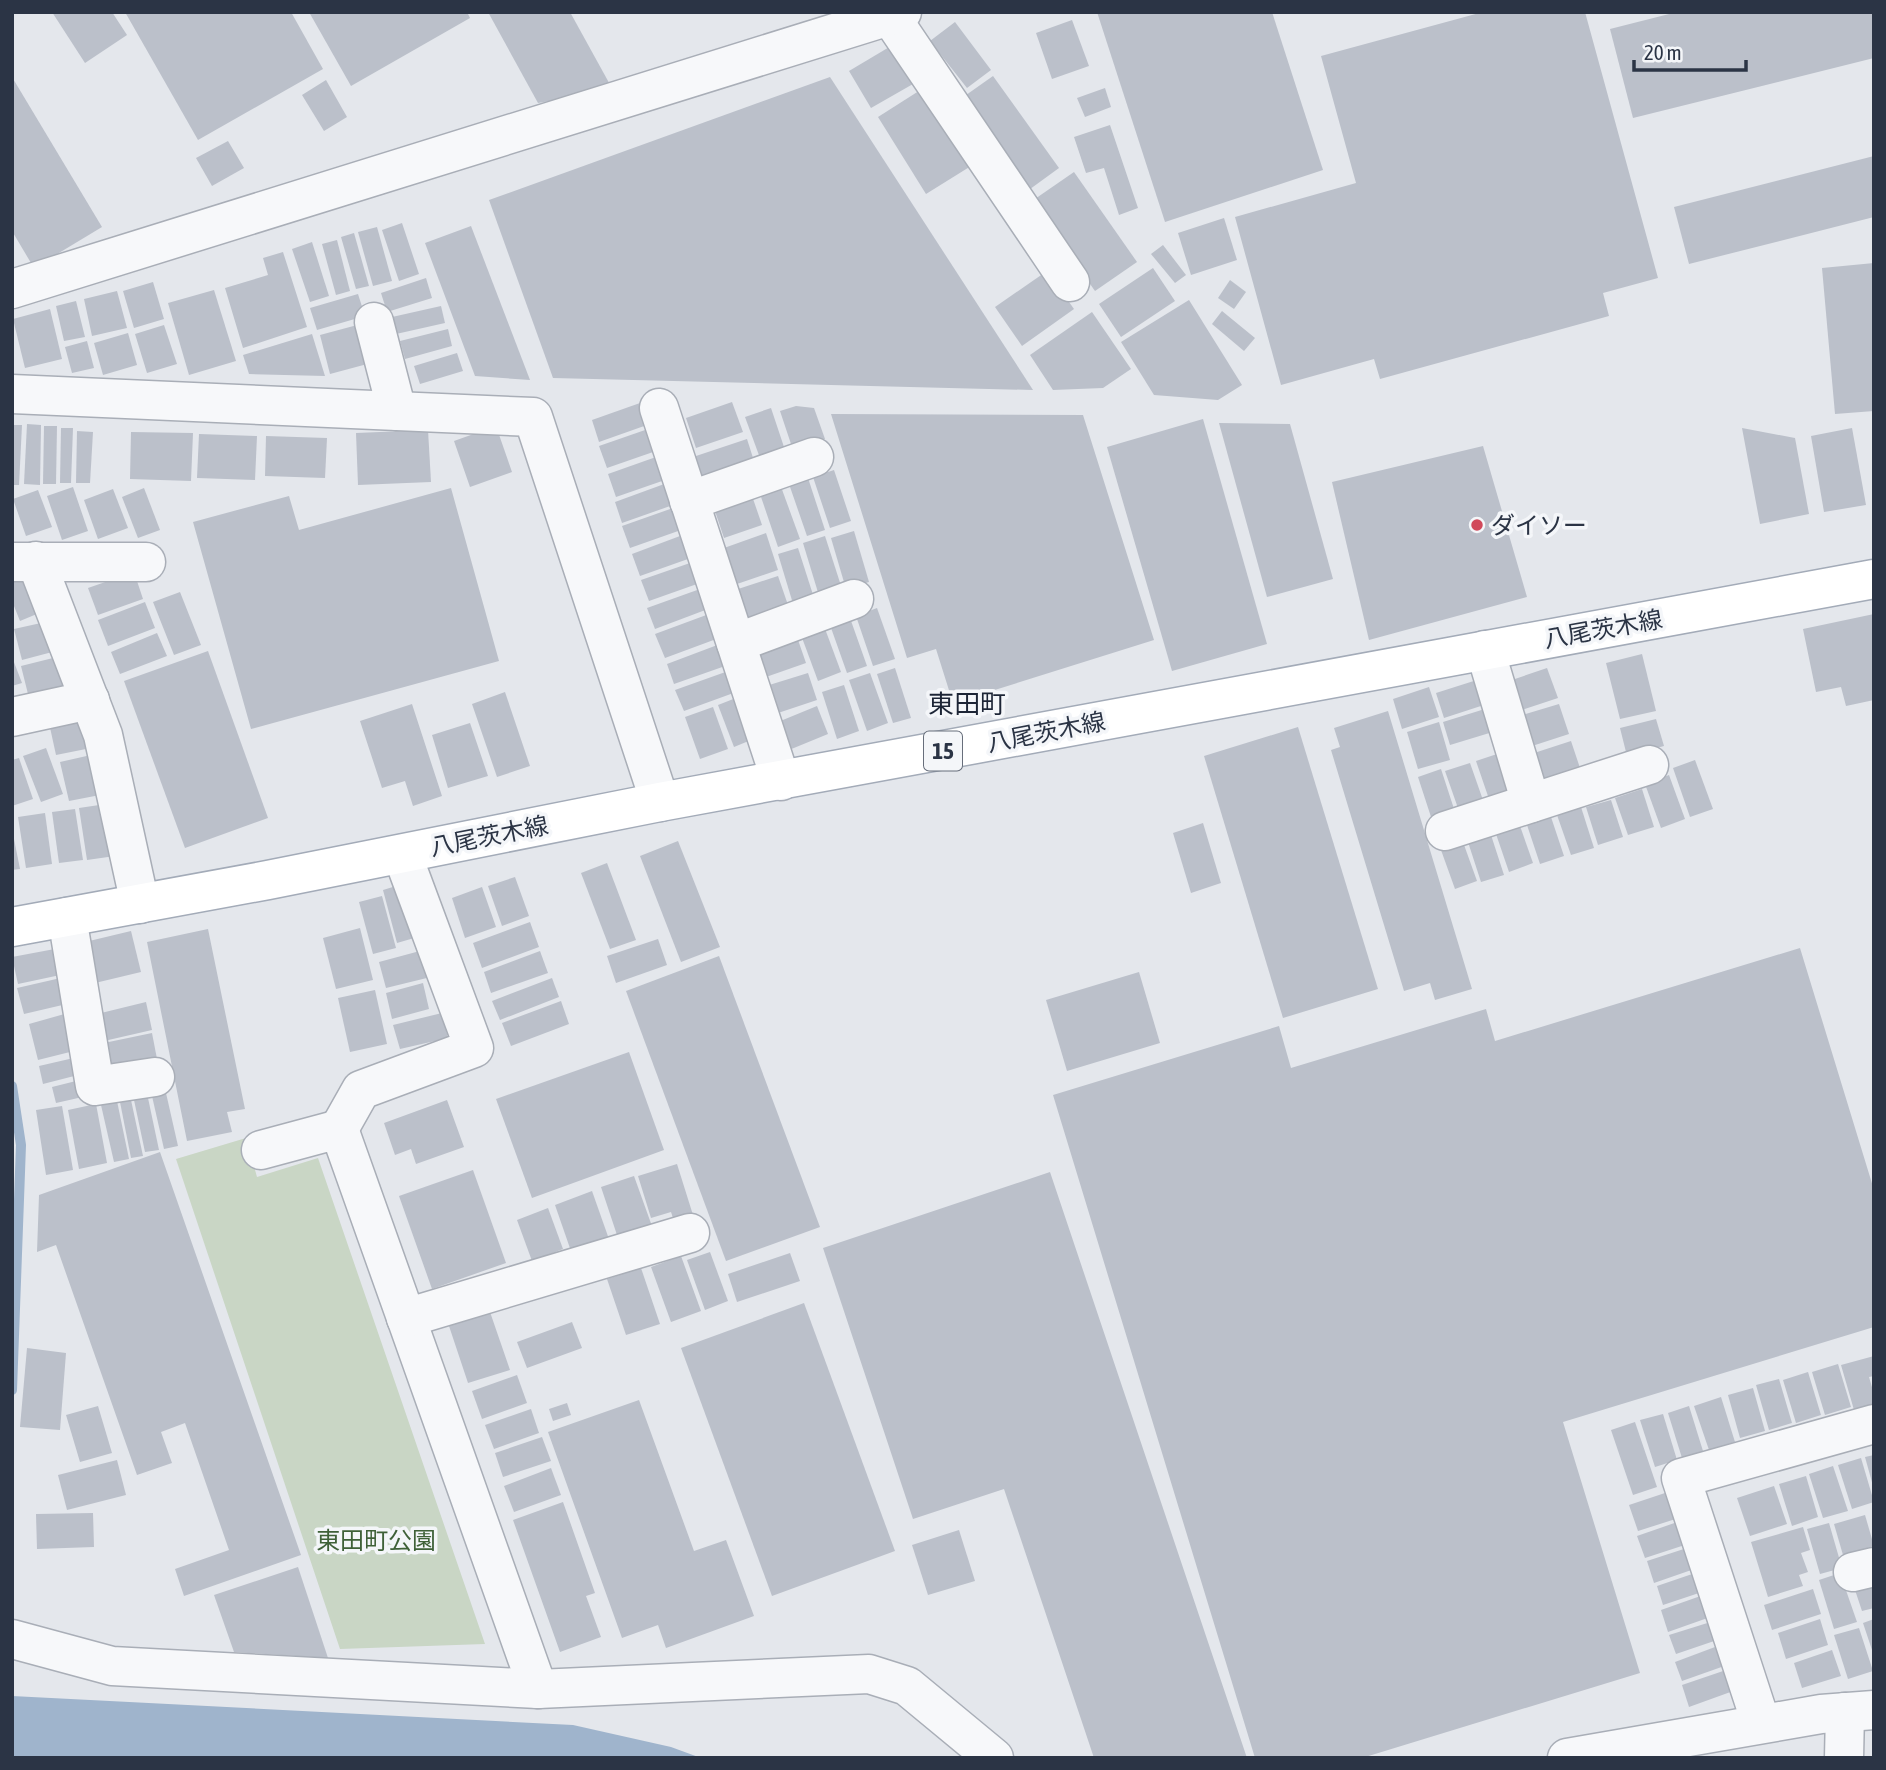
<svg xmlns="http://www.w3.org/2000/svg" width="1886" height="1770" font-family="'Asap Condensed','Noto Sans JP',sans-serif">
<rect width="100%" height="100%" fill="#e4e7ec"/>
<path fill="#c9d6c5" d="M246 1138 257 1177 318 1158 485 1644 340 1649 176 1159Z"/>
<path fill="#9fb4cc" d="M12 1696 573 1725 671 1747 701 1758H12Z"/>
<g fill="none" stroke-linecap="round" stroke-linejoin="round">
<path stroke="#9fb4cc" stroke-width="10" d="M12 1086 21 1145 12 1390"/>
</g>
<g fill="#bbc0ca">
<path d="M52 12H112L127 35 85 63Z"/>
<path d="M125 12H291L323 69 198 140Z"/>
<path d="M309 12H467L470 18 351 86Z"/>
<path d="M488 12H570L613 90 538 103Z"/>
<path d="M1097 12H1272L1323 170 1165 222Z"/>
<path d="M1483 12H1585L1658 278 1603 293 1609 316 1380 379 1374 359 1281 385 1235 217 1356 183 1321 56Z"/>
<path d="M1677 12H1874V58L1633 118 1610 29Z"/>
<path d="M1072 20 1089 66 1052 79 1036 33Z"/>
<path d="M955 22 991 70 967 88 930 41Z"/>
<path d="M891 46 913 84 871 108 849 71Z"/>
<path d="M993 76 1059 168 1026 192 959 100Z"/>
<path d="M12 77 102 227 34 268 12 231Z"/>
<path d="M830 77 1033 390 553 378 489 200Z"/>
<path d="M326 80 347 117 324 131 302 95Z"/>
<path d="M1105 88 1111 107 1085 117 1077 98Z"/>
<path d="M922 89 971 166 926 194 878 117Z"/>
<path d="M1110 125 1138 208 1119 215 1104 168 1086 173 1074 137Z"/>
<path d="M228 141 244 168 212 186 196 158Z"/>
<path d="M1874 156V217L1689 264 1674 207Z"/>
<path d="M1074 172 1137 262 1095 291 1032 201Z"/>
<path d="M1224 218 1237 260 1191 275 1178 233Z"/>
<path d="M402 223 419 274 399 281 382 230Z"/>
<path d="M471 226 530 380 475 376 425 243Z"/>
<path d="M377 227 392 281 373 286 358 232Z"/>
<path d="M354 233 369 286 356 289 341 237Z"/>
<path d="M337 240 350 291 336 295 322 244Z"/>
<path d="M312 242 329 296 310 302 292 249Z"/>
<path d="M1163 245 1186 275 1175 283 1151 254Z"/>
<path d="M283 252 307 327 243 348 225 288 268 275 263 258Z"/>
<path d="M1874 263V411L1835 414 1822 268Z"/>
<path d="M1153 268 1175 301 1121 337 1099 304Z"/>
<path d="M1047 271 1074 309 1022 346 995 307Z"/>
<path d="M426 278 432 298 387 312 381 293Z"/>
<path d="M1230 280 1246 292 1234 309 1218 298Z"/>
<path d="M153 282 164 319 134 328 123 291Z"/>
<path d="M214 290 236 361 189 375 168 303Z"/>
<path d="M117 291 127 328 92 336 84 299Z"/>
<path d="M358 294 365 316 317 330 310 308Z"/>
<path d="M1189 300 1242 385 1218 400 1154 395 1121 342Z"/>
<path d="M76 301 85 337 64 341 56 306Z"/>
<path d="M441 306 445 323 396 334 392 317Z"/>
<path d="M50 309 62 359 25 368 13 319Z"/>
<path d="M1222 311 1255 338 1244 351 1212 324Z"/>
<path d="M1092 312 1131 369 1103 388 1053 390 1030 355Z"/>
<path d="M361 324 371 363 330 374 320 335Z"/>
<path d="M164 325 177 364 147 373 135 334Z"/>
<path d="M448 329 452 346 405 359 400 341Z"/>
<path d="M128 333 137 365 103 375 94 343Z"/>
<path d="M312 334 325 376 249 374 243 355Z"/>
<path d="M87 341 94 368 72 373 65 347Z"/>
<path d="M457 353 463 371 420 384 414 366Z"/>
<path d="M732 402 743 432 696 448 686 418Z"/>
<path d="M640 403 647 425 599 442 592 420Z"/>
<path d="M796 406 814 408 825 439 793 450 780 411Z"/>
<path d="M771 408 785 450 760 458 745 417Z"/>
<path d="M831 414 1083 415 1154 640 953 703 936 649 907 658Z"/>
<path d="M1203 419 1267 644 1172 671 1107 447Z"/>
<path d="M1219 423 1290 424 1333 579 1267 597Z"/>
<path d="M27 424 41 425 40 485 24 484Z"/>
<path d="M12 425H22L19 485H12Z"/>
<path d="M44 426H57L56 484H43Z"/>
<path d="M496 426 512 472 470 487 454 441Z"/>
<path d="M61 428H73L71 483H60Z"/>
<path d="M1742 428 1795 438 1809 514 1760 524Z"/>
<path d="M1852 428 1866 505 1824 512 1811 436Z"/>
<path d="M648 429 656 451 607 468 599 446Z"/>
<path d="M428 430 431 482 358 485 356 433Z"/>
<path d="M77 431 93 432 90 483H76Z"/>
<path d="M131 432 193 433 191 481 130 479Z"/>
<path d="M199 434 257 436 255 480 197 478Z"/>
<path d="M266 436 327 438 325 478 265 476Z"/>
<path d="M747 439 754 461 700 480 693 457Z"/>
<path d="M1483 446 1527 597 1369 640 1332 482Z"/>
<path d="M656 457 665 480 616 497 608 474Z"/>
<path d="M834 470 851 521 830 528 813 477Z"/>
<path d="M808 478 825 530 807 536 789 484Z"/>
<path d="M667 483 673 505 622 523 615 502Z"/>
<path d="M780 484 800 539 778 547 759 491Z"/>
<path d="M73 487 88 531 62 540 47 496Z"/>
<path d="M144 488 160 530 138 538 122 497Z"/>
<path d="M451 488 499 661 251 729 193 522 289 496 299 530Z"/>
<path d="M113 489 128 528 98 539 84 500Z"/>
<path d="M38 490 52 527 26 536 13 499Z"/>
<path d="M751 493 762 525 724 538 713 505Z"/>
<path d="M673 508 681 530 630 548 622 526Z"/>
<path d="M854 531 869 582 846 589 831 538Z"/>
<path d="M766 533 778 570 737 584 724 548Z"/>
<path d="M680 536 688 559 640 576 632 554Z"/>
<path d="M825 536 843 592 820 599 803 543Z"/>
<path d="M798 548 815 601 794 607 778 554Z"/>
<path d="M690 563 697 584 649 601 641 580Z"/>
<path d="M134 572 143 599 98 615 88 588Z"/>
<path d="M29 573 44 611 20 621 12 601V580Z"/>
<path d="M778 576 788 605 745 619 735 590Z"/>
<path d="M700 589 708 609 655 629 647 608Z"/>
<path d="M180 592 201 645 174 655 153 602Z"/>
<path d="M145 602 155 628 108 646 98 620Z"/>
<path d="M877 608 895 659 873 666 856 616Z"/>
<path d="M709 614 719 638 665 658 655 634Z"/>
<path d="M1874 614V700L1846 706 1841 687 1816 692 1803 629Z"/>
<path d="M850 618 867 666 847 673 830 625Z"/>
<path d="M50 621 56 651 22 660 14 629Z"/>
<path d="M824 626 841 672 818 681 801 635Z"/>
<path d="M157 633 167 656 120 674 111 652Z"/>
<path d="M797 637 806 663 766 677 757 651Z"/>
<path d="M720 644 728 665 674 684 667 664Z"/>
<path d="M208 651 268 818 185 848 124 681Z"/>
<path d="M1642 654 1656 711 1620 719 1606 663Z"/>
<path d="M61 656 68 685 28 694 21 666Z"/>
<path d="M12 657 22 683 12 686Z"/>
<path d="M895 668 911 718 893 723 877 674Z"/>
<path d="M1547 668 1558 698 1519 711 1509 681Z"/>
<path d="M731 670 739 691 684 711 675 690Z"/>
<path d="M808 673 817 700 775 714 766 686Z"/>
<path d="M870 673 888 723 867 731 849 680Z"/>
<path d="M1480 679 1487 704 1444 718 1436 693Z"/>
<path d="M844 685 859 731 837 739 822 692Z"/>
<path d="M1429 687 1439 717 1402 729 1393 699Z"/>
<path d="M505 692 530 766 497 777 472 704Z"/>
<path d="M741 696 756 738 734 747 718 705Z"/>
<path d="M412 704 442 796 413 806 405 781 382 788 360 721Z"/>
<path d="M1559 704 1569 734 1529 747 1519 716Z"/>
<path d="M817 706 828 734 789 750 778 722Z"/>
<path d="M713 707 728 749 700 759 685 717Z"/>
<path d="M1488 708 1496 731 1450 745 1443 722Z"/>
<path d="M1388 711 1472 989 1435 1000 1430 983 1404 991 1331 750 1340 747 1334 728Z"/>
<path d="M84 715 91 748 56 755 49 723Z"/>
<path d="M1656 719 1664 746 1627 756 1620 728Z"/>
<path d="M1439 722 1450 760 1418 769 1407 732Z"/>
<path d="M470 723 488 776 448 788 432 735Z"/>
<path d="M1298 727 1378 989 1283 1018 1204 756Z"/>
<path d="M1571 741 1581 771 1541 784 1531 754Z"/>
<path d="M46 748 63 794 41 802 23 756Z"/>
<path d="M1500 753 1512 791 1489 799 1476 761Z"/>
<path d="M91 755 100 795 69 801 60 762Z"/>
<path d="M19 758 33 799 12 806V760Z"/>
<path d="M1695 760 1713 809 1690 817 1673 768Z"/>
<path d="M1470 763 1484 803 1459 811 1445 771Z"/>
<path d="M1441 769 1455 812 1432 820 1418 777Z"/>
<path d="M1669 775 1685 819 1661 828 1645 784Z"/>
<path d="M1642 789 1654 827 1628 835 1615 798Z"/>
<path d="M1611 800 1623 837 1598 845 1586 807Z"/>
<path d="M106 804 115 856 87 860 79 808Z"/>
<path d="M1581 807 1594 848 1571 855 1557 815Z"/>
<path d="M75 809 83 860 59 863 52 812Z"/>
<path d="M45 813 52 864 26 868 18 817Z"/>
<path d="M1550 814 1564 856 1540 864 1526 822Z"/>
<path d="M1203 823 1221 883 1191 893 1173 833Z"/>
<path d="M1520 826 1533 863 1509 872 1496 834Z"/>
<path d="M12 829 20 869 12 870Z"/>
<path d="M1491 835 1504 875 1481 882 1468 842Z"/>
<path d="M678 841 720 947 681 962 640 856Z"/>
<path d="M1463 842 1477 881 1455 889 1441 850Z"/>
<path d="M607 863 636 940 610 949 581 873Z"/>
<path d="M515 877 529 916 502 926 488 886Z"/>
<path d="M406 883 421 936 397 943 383 890Z"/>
<path d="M482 887 496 927 465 938 452 898Z"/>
<path d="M382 896 396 948 373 954 359 902Z"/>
<path d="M530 922 539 947 482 968 473 943Z"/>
<path d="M360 928 373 980 336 989 323 938Z"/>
<path d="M208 929 245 1109 227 1112 232 1132 187 1141 147 942Z"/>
<path d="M131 931 141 972 95 983 85 942Z"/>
<path d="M658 939 667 965 616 983 607 956Z"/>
<path d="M60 948 65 974 18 984 12 957Z"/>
<path d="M431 948 439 975 386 988 379 962Z"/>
<path d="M1800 948 1874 1190V1327L1563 1422 1640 1673 1362 1758H1255L1053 1095 1279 1026 1291 1068 1486 1009 1495 1041Z"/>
<path d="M540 951 548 973 491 993 484 972Z"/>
<path d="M719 956 820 1227 726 1261 626 991Z"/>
<path d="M1139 972 1160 1043 1067 1071 1046 1000Z"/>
<path d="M65 977 71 1003 24 1014 17 988Z"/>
<path d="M552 978 559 997 500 1020 492 1001Z"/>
<path d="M423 983 429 1009 392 1019 386 993Z"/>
<path d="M375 990 387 1044 350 1052 338 998Z"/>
<path d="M561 1001 569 1024 511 1046 502 1023Z"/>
<path d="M146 1002 152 1030 104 1041 97 1014Z"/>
<path d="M68 1013 78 1050 38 1060 29 1024Z"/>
<path d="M442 1013 448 1038 400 1049 393 1025Z"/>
<path d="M152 1033 157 1059 109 1070 104 1043Z"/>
<path d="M629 1052 664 1150 532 1198 496 1099Z"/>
<path d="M78 1057 82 1074 43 1084 39 1066Z"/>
<path d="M84 1079 87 1096 56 1103 52 1087Z"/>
<path d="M166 1093 178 1146 164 1149 152 1096Z"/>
<path d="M148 1098 159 1150 145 1152 134 1100Z"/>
<path d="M131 1100 143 1156 131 1158 120 1102Z"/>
<path d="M447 1100 464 1147 416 1164 411 1149 395 1155 384 1123Z"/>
<path d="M117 1101 129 1159 114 1162 101 1105Z"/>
<path d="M96 1104 107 1163 79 1169 68 1110Z"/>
<path d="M62 1106 73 1170 46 1175 36 1110Z"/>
<path d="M160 1152 301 1555 184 1596 175 1569 229 1550 185 1423 161 1432 172 1463 137 1475 56 1245 37 1252 39 1195Z"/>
<path d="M677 1164 693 1215 674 1221 671 1212 651 1218 638 1176Z"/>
<path d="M473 1170 506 1263 432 1289 399 1196Z"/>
<path d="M1050 1172 1247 1758H1094L1004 1489 913 1519 823 1248Z"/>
<path d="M634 1176 653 1229 619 1241 601 1187Z"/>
<path d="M592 1191 610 1242 572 1254 555 1205Z"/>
<path d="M548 1208 563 1249 532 1261 517 1220Z"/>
<path d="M710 1252 728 1301 705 1310 687 1260Z"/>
<path d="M790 1253 800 1281 737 1302 728 1274Z"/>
<path d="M681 1256 701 1311 671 1322 651 1267Z"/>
<path d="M641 1268 660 1324 626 1335 607 1279Z"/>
<path d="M804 1303 895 1551 772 1596 681 1348Z"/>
<path d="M490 1312 510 1370 468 1383 449 1326Z"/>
<path d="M572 1322 582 1348 527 1368 517 1342Z"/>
<path d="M27 1348 66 1353 60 1430 20 1427Z"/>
<path d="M1874 1356V1376L1869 1377 1874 1394V1404L1854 1410 1841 1365Z"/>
<path d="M1838 1364 1851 1407 1825 1415 1812 1372Z"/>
<path d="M1808 1372 1821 1415 1796 1423 1783 1380Z"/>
<path d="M517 1375 527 1403 482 1419 472 1391Z"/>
<path d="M1779 1379 1792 1423 1769 1430 1756 1385Z"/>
<path d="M1753 1388 1765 1431 1740 1438 1728 1395Z"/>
<path d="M1721 1397 1735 1442 1709 1450 1694 1406Z"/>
<path d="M639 1400 694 1551 726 1540 754 1616 666 1648 658 1625 622 1638 548 1432Z"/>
<path d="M567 1403 571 1415 553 1421 549 1409Z"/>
<path d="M98 1406 112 1453 80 1462 66 1415Z"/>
<path d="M1689 1406 1703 1451 1682 1458 1668 1413Z"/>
<path d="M531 1409 539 1433 494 1449 485 1425Z"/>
<path d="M1663 1414 1677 1460 1655 1467 1640 1420Z"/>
<path d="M1635 1422 1657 1487 1633 1495 1611 1430Z"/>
<path d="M542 1437 551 1461 503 1477 495 1453Z"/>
<path d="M1874 1455V1486H1873L1865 1457Z"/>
<path d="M1861 1458 1874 1502 1852 1509 1838 1465Z"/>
<path d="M117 1460 126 1495 67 1510 58 1475Z"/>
<path d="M1833 1466 1848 1511 1823 1518 1809 1474Z"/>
<path d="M551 1468 561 1495 514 1512 504 1486Z"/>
<path d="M1806 1476 1818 1517 1792 1526 1779 1484Z"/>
<path d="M1774 1486 1787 1524 1750 1536 1737 1498Z"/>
<path d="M1677 1489 1685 1516 1638 1531 1629 1505Z"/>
<path d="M563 1502 595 1593 586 1596 601 1637 560 1652 513 1520Z"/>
<path d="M93 1513 94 1547 37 1549 36 1514Z"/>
<path d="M1865 1515 1874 1546 1843 1555 1834 1524Z"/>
<path d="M1686 1519 1694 1542 1645 1558 1637 1536Z"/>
<path d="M1829 1523 1842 1568 1820 1574 1807 1529Z"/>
<path d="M1803 1527 1810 1550 1801 1553 1808 1572 1799 1575 1803 1586 1768 1597 1751 1542Z"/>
<path d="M959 1530 975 1581 928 1595 912 1545Z"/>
<path d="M1693 1546 1700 1567 1654 1583 1647 1561Z"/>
<path d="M298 1567 328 1658 234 1652 214 1595Z"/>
<path d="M1701 1571 1708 1590 1663 1605 1657 1586Z"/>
<path d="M1840 1573 1857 1622 1834 1629 1819 1580Z"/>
<path d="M1874 1578V1608L1862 1611 1853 1584Z"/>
<path d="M1813 1589 1821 1614 1772 1630 1764 1605Z"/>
<path d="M1709 1593 1716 1615 1668 1632 1661 1610Z"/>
<path d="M1820 1619 1828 1645 1786 1659 1778 1633Z"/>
<path d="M1874 1619V1653H1873L1863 1623Z"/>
<path d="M1717 1620 1723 1638 1676 1654 1669 1635Z"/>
<path d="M1859 1628 1873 1671 1848 1679 1834 1635Z"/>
<path d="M1723 1644 1730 1664 1682 1681 1675 1662Z"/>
<path d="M1832 1650 1841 1676 1802 1688 1794 1663Z"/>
<path d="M1729 1669 1736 1690 1689 1707 1682 1685Z"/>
</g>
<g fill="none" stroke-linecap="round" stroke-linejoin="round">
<g stroke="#a9aeb7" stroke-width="41">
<g id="minor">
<path d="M890 16 1070 282"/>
<path d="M12 289 902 12"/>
<path d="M374 322 397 411"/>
<path d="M12 394 533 417 660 802"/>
<path d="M659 408 781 781"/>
<path d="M689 501 814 457"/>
<path d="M36 561 103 735 140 904"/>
<path d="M14 562H146"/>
<path d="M736 643 854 599"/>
<path d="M1485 650 1531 803"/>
<path d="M12 717 90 700"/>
<path d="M1445 831 1649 765"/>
<path d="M67 917 95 1086 155 1077"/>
<path d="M339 1129 361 1090 474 1048 402 854"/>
<path d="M261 1150 339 1129 538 1689"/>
<path d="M406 1318 690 1233"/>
<path d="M1853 1572 1874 1567"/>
<path d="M12 1639 112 1666 538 1689 869 1674 907 1686 994 1758"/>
<path d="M1761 1723 1681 1478 1874 1424"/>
<path d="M1567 1758 1821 1714 1874 1710"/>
<path d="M1844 1758 1845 1712"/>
</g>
</g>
<g stroke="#a3abb8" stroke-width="41">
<path id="major" d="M12 927 268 880 660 802 1874 579"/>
</g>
<use href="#minor" stroke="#f7f8fa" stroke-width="38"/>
<use href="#major" stroke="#fff" stroke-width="38"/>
</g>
<circle fill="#d1495b" stroke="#f4f6f9" stroke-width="2.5" cx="1477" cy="525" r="7"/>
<g text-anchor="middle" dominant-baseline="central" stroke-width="7" stroke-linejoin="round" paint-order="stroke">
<rect fill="#f4f6f9" stroke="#676e7b" stroke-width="2" x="924" y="731.5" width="38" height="39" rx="5"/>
<g font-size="23" font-weight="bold" fill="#2b3445">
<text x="943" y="751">15</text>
</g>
<g font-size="24" fill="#2b3445" stroke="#f4f6f9" text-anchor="start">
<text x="1491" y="525">ダイソー</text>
</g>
<g font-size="24" fill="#2b3445" stroke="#f4f6f9">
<text transform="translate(1603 629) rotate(-10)">八尾茨木線</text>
<text transform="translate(1046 732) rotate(-11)">八尾茨木線</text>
<text transform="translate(489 836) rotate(-11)">八尾茨木線</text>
</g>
<g font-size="24" fill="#3f6138" stroke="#f4f6f9">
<text x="376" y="1540">東田町公園</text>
</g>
<g font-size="26" fill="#1d2536" stroke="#f4f6f9">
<text x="967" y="704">東田町</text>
</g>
</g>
<rect width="1886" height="1770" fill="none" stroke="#2b3445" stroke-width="28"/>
<path d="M1634 60v10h112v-10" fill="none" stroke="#2b3445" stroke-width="3.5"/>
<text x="1644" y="60" font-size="21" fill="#2b3445" stroke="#f4f6f9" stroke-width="5" paint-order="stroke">20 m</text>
</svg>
